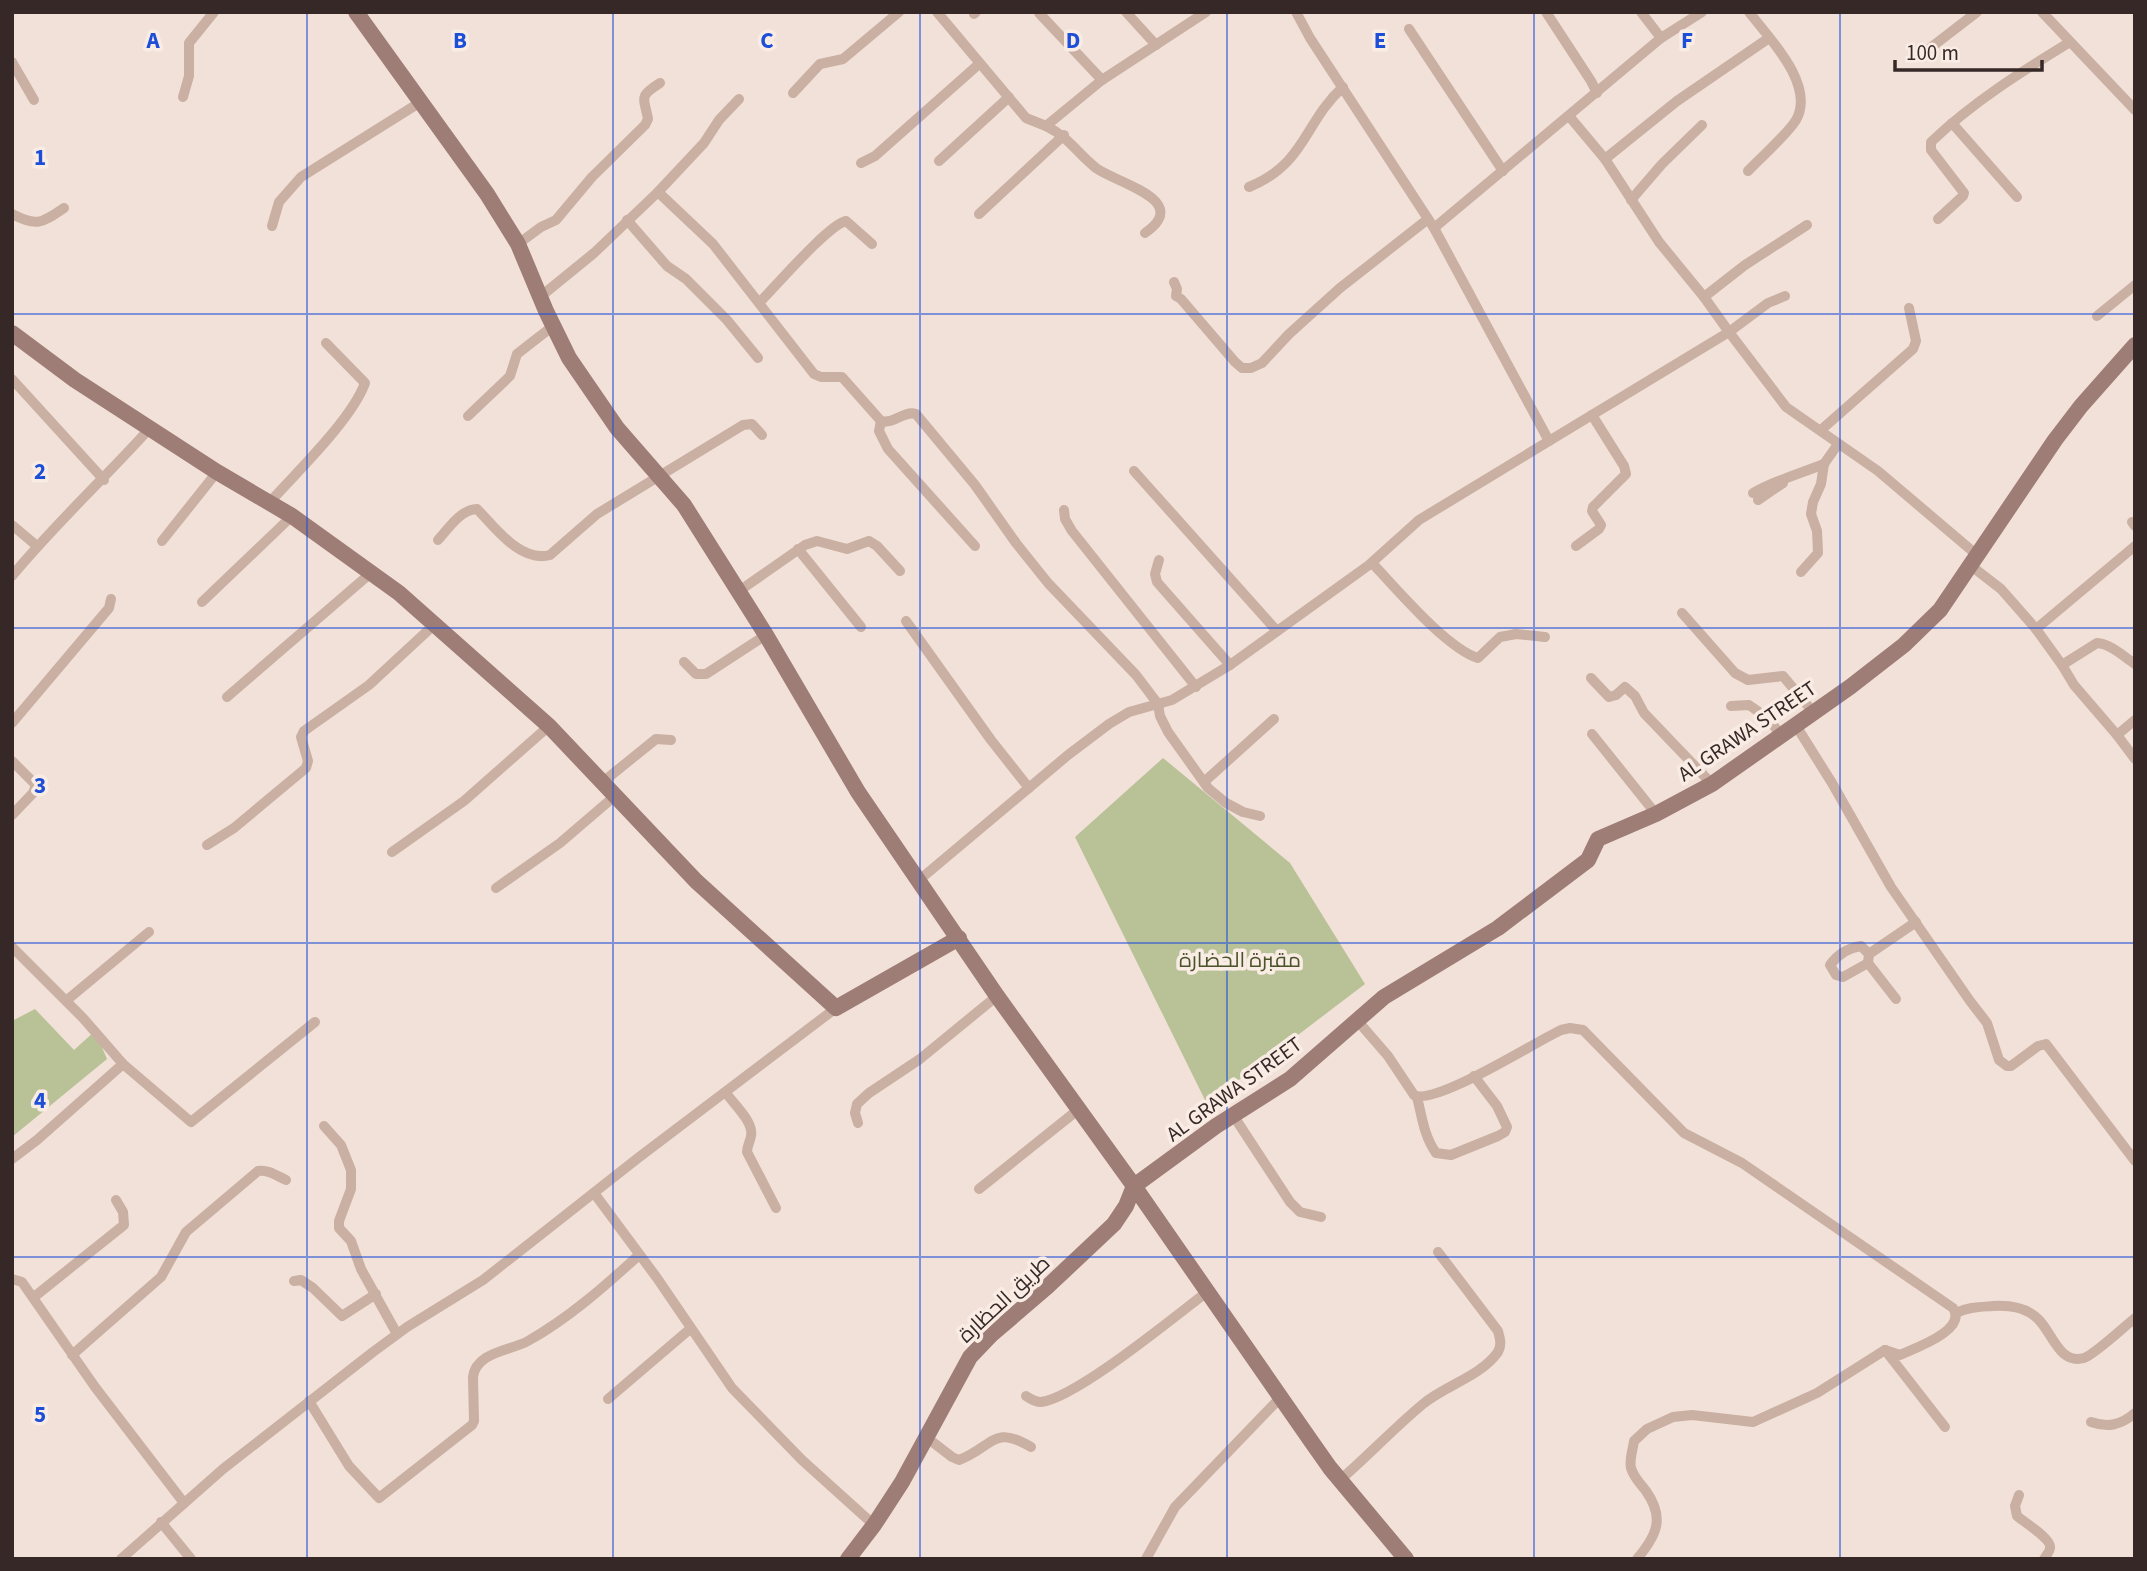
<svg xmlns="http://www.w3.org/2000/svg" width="2147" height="1571" font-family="'Source Sans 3',Cairo,sans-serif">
<rect width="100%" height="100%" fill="#f2e1d8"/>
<g fill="#b9c197">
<path d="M1163 758 1290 863 1365 984 1207 1104 1075 837Z"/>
<path d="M35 1009 74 1050 95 1031 107 1059 12 1137V1021Z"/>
</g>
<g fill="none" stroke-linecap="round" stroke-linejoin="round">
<g stroke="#caafa3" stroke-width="10">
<path d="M937 12 1026 118 1046 126 1102 80 1206 12"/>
<path d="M1126 12 1156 45"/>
<path d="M1546 12 1591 81 1597 93"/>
<path d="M1641 12 1661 38"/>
<path d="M2042 12 2135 110"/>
<path d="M1039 13 1102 80"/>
<path d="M974 14 976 12"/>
<path d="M1409 29 1503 171"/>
<path d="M1929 49 1977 12"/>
<path d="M12 62 34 100"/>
<path d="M793 93 820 64 843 59 899 12"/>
<path d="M183 97 189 76V43L214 12"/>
<path d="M1952 123 2017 197"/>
<path d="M1046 126C1070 138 1076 152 1096 168 1116 183 1193 200 1145 233"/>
<path d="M1605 159 1677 101 1769 38"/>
<path d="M939 161 1009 97"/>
<path d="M861 163 875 156 979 64"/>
<path d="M1748 171C1761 157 1787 135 1796 120 1816 85 1769 38 1749 12"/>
<path d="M1249 187C1306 164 1304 122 1343 87"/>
<path d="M658 192 704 143 719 120 739 99"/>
<path d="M1631 200 1662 164 1702 125"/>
<path d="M12 214C37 227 42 223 64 208"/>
<path d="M979 214 1064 135"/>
<path d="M1938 219 1963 196 1964 193 1931 150V142C1973 102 2021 72 2070 42"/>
<path d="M627 220 667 266 686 279 727 320 758 358"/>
<path d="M272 226 279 202 301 177 419 103"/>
<path d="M1434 228 1661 38 1702 12"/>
<path d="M518 244 541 227 556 220 592 177 645 125 648 119C644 97 638 97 660 83"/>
<path d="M1174 282 1177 289 1176 296 1181 299 1235 362 1242 368H1251L1262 363 1289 334 1340 288 1428 219"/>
<path d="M1785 296 1768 303 1729 332 1786 407 1878 471 1977 555"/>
<path d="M540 297 594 253 658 192 713 244 814 374 821 377H842L881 421C894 425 903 410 916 414L975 485 1016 543 1048 583 1136 675 1158 704 1160 716 1168 732 1208 788 1226 803 1243 812 1260 816"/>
<path d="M1704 297 1745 265 1807 225"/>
<path d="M760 302C776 286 828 225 846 221L872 244"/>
<path d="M2097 316 2135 285"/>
<path d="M12 379 104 480"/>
<path d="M468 416 510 376 517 354 553 326"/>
<path d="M881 421 879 431 888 449 975 546"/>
<path d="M1821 430 1913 349 1916 341 1909 308"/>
<path d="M1549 441 1729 332 1704 297 1659 242 1605 159 1569 116"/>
<path d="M1134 471 1277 631"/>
<path d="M1753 493C1776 480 1799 474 1824 464"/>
<path d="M1758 500 1783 483"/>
<path d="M270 502C297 472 352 419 365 383L326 343"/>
<path d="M1064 510 1065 519 1072 531 1196 687"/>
<path d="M2132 522 2135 526"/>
<path d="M12 525 37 546"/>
<path d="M438 540C448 529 461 509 477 509 495 527 520 563 550 555L597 514 743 425 752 424 762 435"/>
<path d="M162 541 217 472"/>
<path d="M1576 546 1599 529 1601 525 1592 511 1593 507 1626 474 1624 466 1592 415"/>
<path d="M798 549 861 627"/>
<path d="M1159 560 1155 574 1157 582 1230 665"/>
<path d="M1372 563C1396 588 1446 648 1478 658L1500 637 1516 634 1545 637"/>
<path d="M1970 565 2001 589 2036 629 2062 665 2074 685 2117 735 2135 759"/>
<path d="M1801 572 1818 553 1817 531 1811 514 1813 502 1821 484 1824 464 1838 444"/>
<path d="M12 576C55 524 105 478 150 428"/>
<path d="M739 591 805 545 817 541 847 549 869 541 877 546 900 571"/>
<path d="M202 602 292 516"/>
<path d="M1682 613 1735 673 1748 680 1783 676 1813 712"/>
<path d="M906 621 991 740 1029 788"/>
<path d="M2036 629 2135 546"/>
<path d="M684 662 696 674H706L766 635"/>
<path d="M2062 665 2097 643C2111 644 2123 656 2135 664"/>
<path d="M1591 678 1609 697 1616 695 1625 687 1635 696 1644 713 1712 784"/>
<path d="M227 697 372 572"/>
<path d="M1731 706 1749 705 1769 719 1782 737"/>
<path d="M12 723 109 608 111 599"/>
<path d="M1795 724 1832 783 1891 887 1970 1001 1987 1023 1999 1060 2007 1066H2011L2038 1046 2046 1044 2135 1161"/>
<path d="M1592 734 1656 814"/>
<path d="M2117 735 2135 720"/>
<path d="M12 761 36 785 33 793 12 815"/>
<path d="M604 781 656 739 671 740"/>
<path d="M1204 782 1274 719"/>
<path d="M207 845 234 828 306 768 308 761 301 737 304 731 369 685 436 623"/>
<path d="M392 852 464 801 549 726"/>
<path d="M918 881 1068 755 1109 724 1129 712 1172 700 1230 665 1369 565 1419 520 1549 441 1434 228 1310 38 1296 12"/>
<path d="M496 888 560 843 616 795"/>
<path d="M12 947 83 1018 123 1064 37 1140 12 1159"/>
<path d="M1868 963 1843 977 1836 975 1830 965C1838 954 1847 948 1861 946L1869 954"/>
<path d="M1896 999 1868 963 1869 954 1916 922"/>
<path d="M67 1000 149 932"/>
<path d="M1356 1019 1388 1056 1414 1095C1435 1106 1535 1042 1561 1030L1570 1028 1583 1030 1684 1133 1742 1163 1953 1308C1968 1330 1915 1348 1900 1355L1885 1350 1817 1393 1753 1422 1692 1415 1673 1417 1647 1429 1634 1441C1633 1449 1629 1460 1631 1468 1634 1478 1640 1483 1646 1491 1665 1518 1657 1535 1637 1559"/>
<path d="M123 1064 191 1122 315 1022"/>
<path d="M726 1093C733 1103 754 1122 751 1136 750 1142 747 1146 747 1152L776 1208"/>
<path d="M1417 1097C1422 1117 1424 1136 1436 1153L1451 1155 1498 1136 1505 1132 1507 1127 1497 1106 1474 1076"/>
<path d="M1233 1115 1290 1202 1300 1212 1321 1217"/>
<path d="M858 1123 855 1113 857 1104 869 1093 920 1059 997 996"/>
<path d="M324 1126 341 1145 351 1170V1189L339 1221V1228L351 1241 361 1269 397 1334"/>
<path d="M979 1189 1079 1109"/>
<path d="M594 1193 657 1278 732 1388 802 1460 874 1525"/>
<path d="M12 1279 22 1282 95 1387 184 1503"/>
<path d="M294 1281 301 1280 313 1288 342 1316 376 1294"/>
<path d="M34 1297 124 1225 123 1212 116 1200"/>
<path d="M1956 1313C1968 1307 1980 1307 1993 1306 2009 1305 2026 1307 2038 1319 2052 1332 2059 1365 2084 1358 2094 1355 2124 1327 2135 1318"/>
<path d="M1885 1350 1945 1427"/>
<path d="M72 1355 161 1277 186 1232 258 1171C268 1169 277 1176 286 1180"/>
<path d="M1026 1396C1031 1399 1035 1402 1041 1402 1076 1398 1174 1317 1207 1292"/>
<path d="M608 1399 690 1329"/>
<path d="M309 1401 349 1466 379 1498 472 1425 474 1421 473 1377C476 1352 510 1351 528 1341 569 1318 605 1286 639 1255"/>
<path d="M2091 1422C2108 1428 2121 1425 2135 1413"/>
<path d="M926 1437 952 1457 959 1460C993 1447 993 1424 1031 1447"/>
<path d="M1340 1480C1368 1456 1394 1428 1423 1404 1446 1385 1480 1377 1498 1352 1502 1345 1500 1339 1498 1331L1438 1252"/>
<path d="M2019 1495 2015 1506 2017 1516C2024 1522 2052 1539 2050 1548 2050 1551 2046 1556 2044 1559"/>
<path d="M161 1522 191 1559"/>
<path d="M121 1559 223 1469 373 1352 407 1327 483 1280 638 1158 836 1008"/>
<path d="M1146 1559 1175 1507 1280 1398"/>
</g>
<g stroke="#9d7d75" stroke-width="16">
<path d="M356 12 487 194 518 244 546 311 569 358 617 428 684 505 766 635 858 792 997 996 1134 1186 1311 1441 1330 1468 1406 1559"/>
<path d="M12 333 75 380 217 472 292 516 399 593 549 726 696 881 836 1008 959 938"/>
<path d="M848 1559 874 1525 902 1482 970 1357 991 1335 1047 1287 1114 1224 1126 1206 1134 1186 1216 1126 1290 1079 1384 997 1498 928 1588 860 1598 839 1656 814 1712 784 1850 687 1904 645 1940 610 2055 440 2081 406 2135 345"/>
</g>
</g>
<path fill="none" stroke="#1d4ed8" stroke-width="2" stroke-opacity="0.55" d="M307 12V1559M613 12V1559M920 12V1559M1227 12V1559M1534 12V1559M1840 12V1559M12 314H2135M12 628H2135M12 943H2135M12 1257H2135"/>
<g text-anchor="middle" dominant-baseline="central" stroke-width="7" stroke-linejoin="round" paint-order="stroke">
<g font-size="21" fill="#352826" stroke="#f9ece4">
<text transform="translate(1747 731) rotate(-34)">AL GRAWA STREET</text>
<text transform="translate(1234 1089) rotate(-36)">AL GRAWA STREET</text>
<text transform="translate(1004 1299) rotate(-43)">طريق الحظارة</text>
</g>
<g font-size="21" fill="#4a5329" stroke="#f9ece4">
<text x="1240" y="960">مقبرة الحضارة</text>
</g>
</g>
<g font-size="23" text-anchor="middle" font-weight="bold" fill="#1d4ed8" stroke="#f9ece4" stroke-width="7" stroke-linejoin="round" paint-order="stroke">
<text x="153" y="48">A</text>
<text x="460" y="48">B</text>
<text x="767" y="48">C</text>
<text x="1073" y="48">D</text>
<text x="1380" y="48">E</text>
<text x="1687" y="48">F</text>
<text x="40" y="165">1</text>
<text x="40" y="479">2</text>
<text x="40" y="793">3</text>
<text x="40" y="1108">4</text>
<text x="40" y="1422">5</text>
</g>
<rect width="2147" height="1571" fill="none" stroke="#352826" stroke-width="28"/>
<path d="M1895 60v10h147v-10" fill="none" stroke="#352826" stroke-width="3.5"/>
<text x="1906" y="60" font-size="21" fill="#352826" stroke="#f9ece4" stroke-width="5" paint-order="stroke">100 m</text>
</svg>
